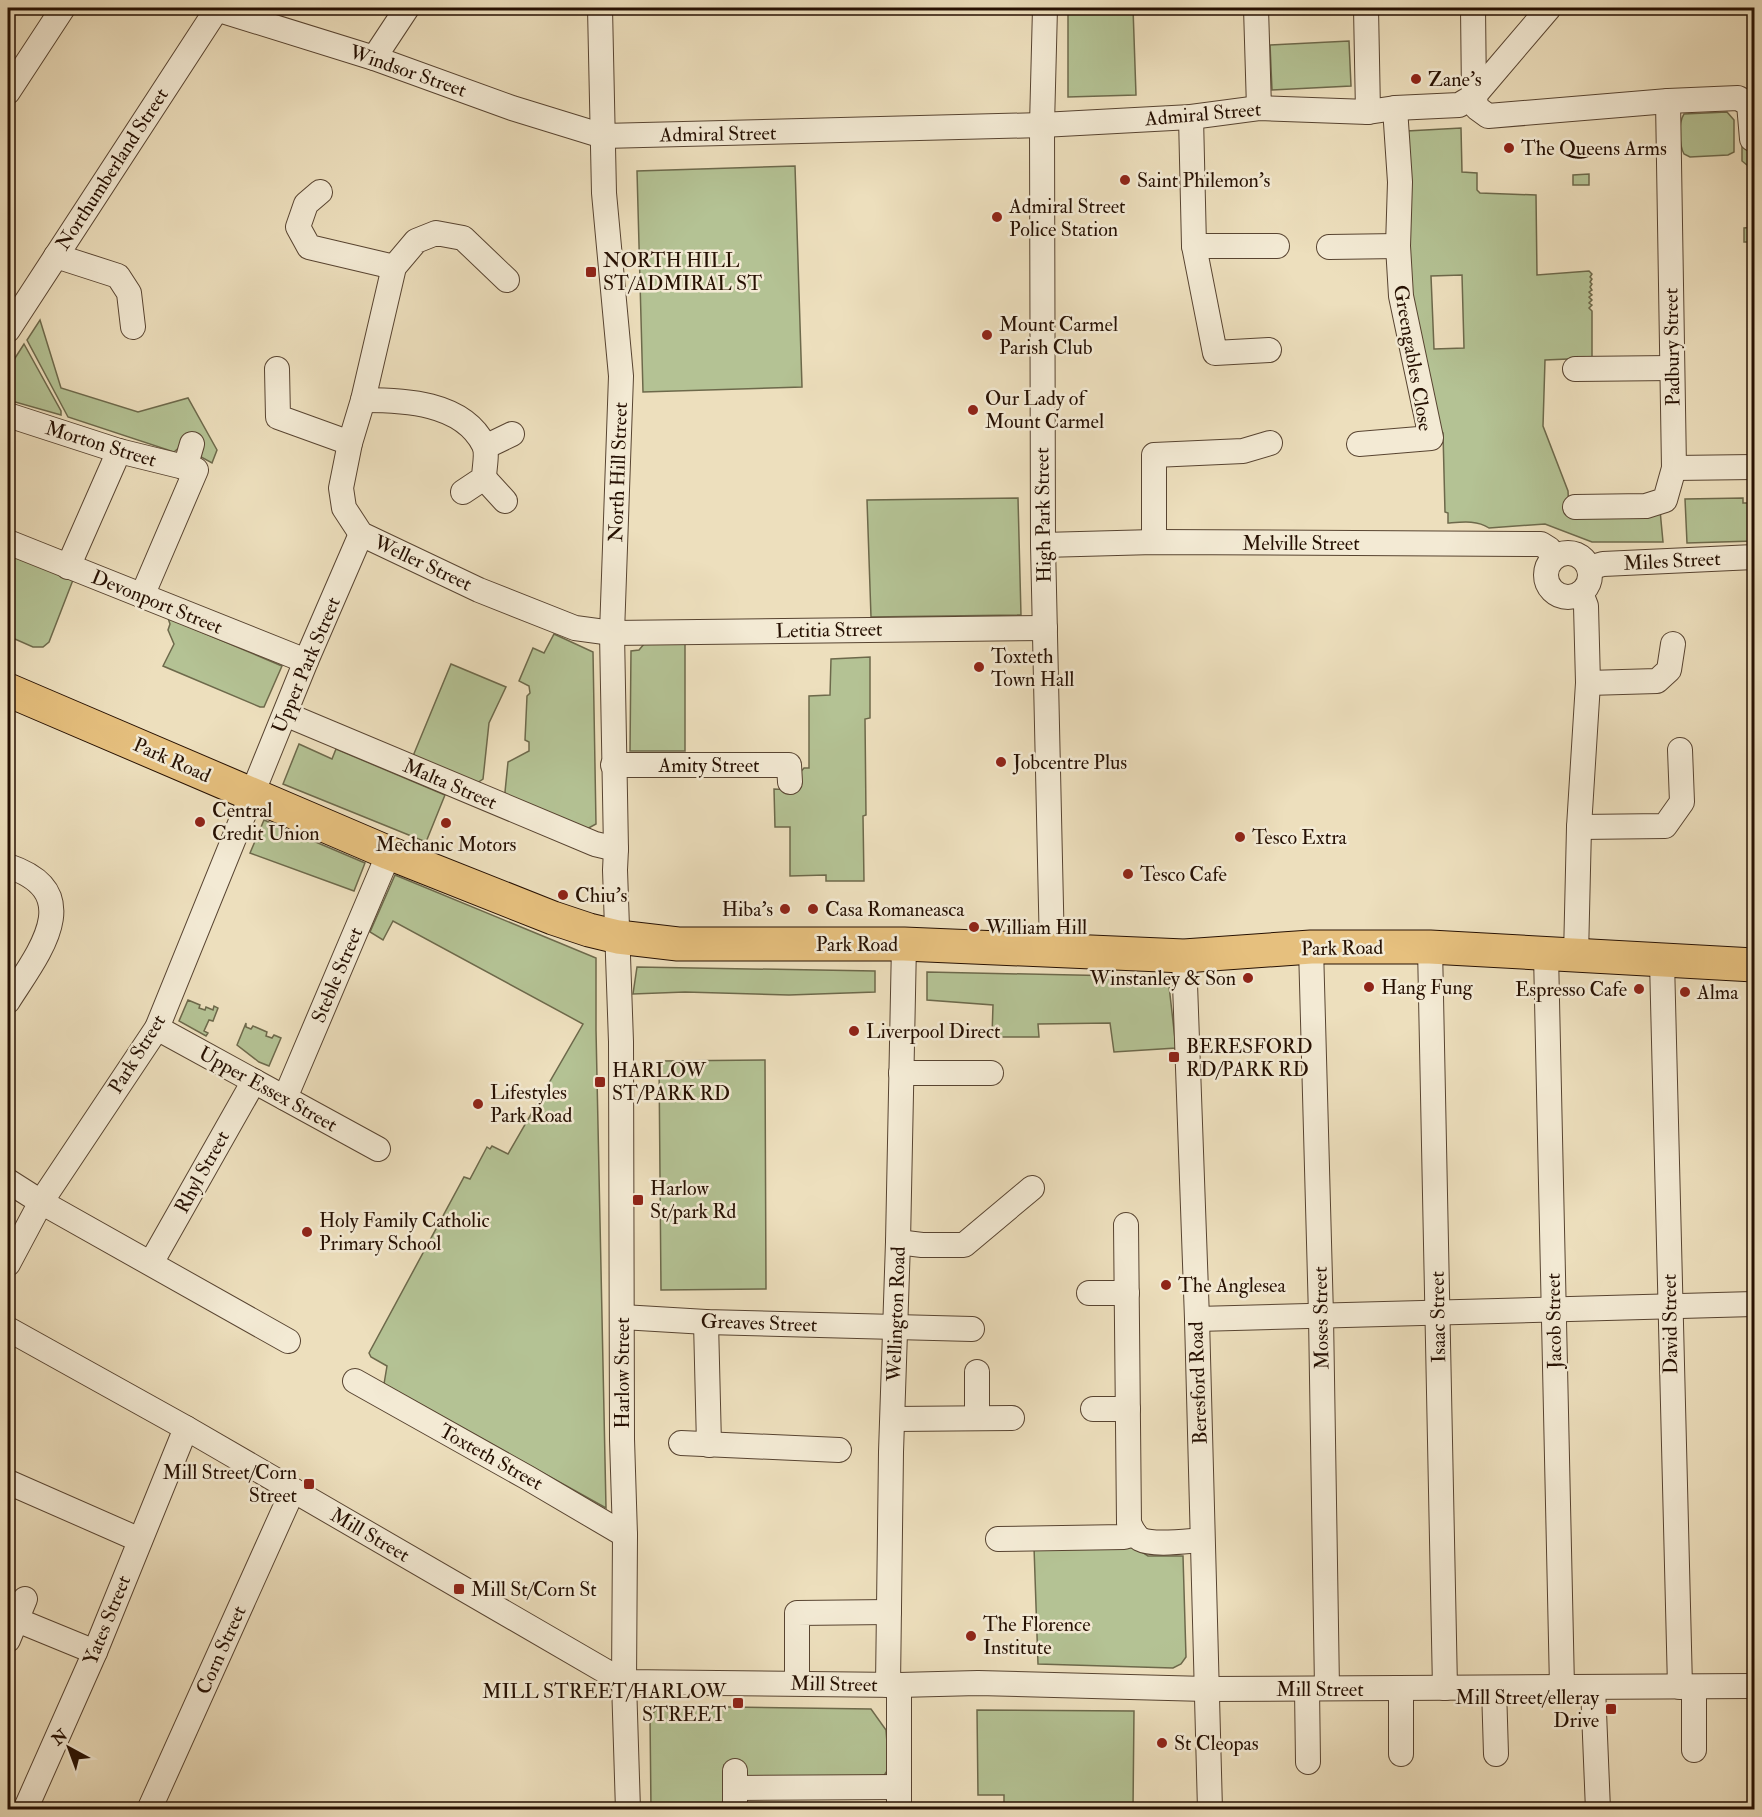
<svg xmlns="http://www.w3.org/2000/svg" width="1762" height="1817" font-family="'IM FELL Double Pica',serif">
<rect width="100%" height="100%" fill="#eddfbd"/>
<filter id="stains"><feTurbulence type="fractalNoise" baseFrequency=".00333" numOctaves="4"/><feColorMatrix values="0 0 0 0 .2 0 0 0 0 .09 0 0 0 0 .02 0 0 0 .5 -.17"/></filter>
<radialGradient id="worn" r=".72"><stop offset=".6" stop-color="#630" stop-opacity="0"/><stop offset="1" stop-color="#630" stop-opacity=".3"/></radialGradient>
<g fill="#b4c294" stroke="#6d694b" stroke-width="1.5" fill-rule="evenodd">
<path d="M1068 8H1133L1136 95 1068 97Z"/>
<path d="M1349 41 1351 86 1272 90 1270 45Z"/>
<path d="M1727 112 1734 120V152L1728 155 1690 157 1684 154C1679 145 1678 123 1684 114Z"/>
<path d="M1461 128 1462 172 1477 173V190L1480 193 1536 195 1537 275 1589 271 1592 274 1590 277 1592 279 1590 282 1592 284 1590 287 1592 290 1589 292 1592 295 1589 297 1592 300 1589 303 1592 305 1589 308 1592 311V358L1545 360 1543 426 1568 491 1569 510H1660L1663 542H1592L1545 524 1489 528C1477 520 1462 522 1448 523V513L1445 512 1443 433 1439 427 1406 295 1407 131ZM1462 275 1464 348 1434 349 1431 276Z"/>
<path d="M1742 145 1748 150H1754V165H1747L1742 161Z"/>
<path d="M795 166 802 387 643 392 637 171Z"/>
<path d="M1589 174V185H1573V175Z"/>
<path d="M1754 227V242H1744V228Z"/>
<path d="M40 320 61 388 138 412 188 398 217 450 212 463 181 446 174 452 68 417 27 340Z"/>
<path d="M24 344 61 411V415L8 400V369Z"/>
<path d="M1018 498 1021 615 871 617 867 500Z"/>
<path d="M1743 498V503H1754V541L1687 543 1685 499Z"/>
<path d="M8 550 73 580 49 642 43 647H33L8 636Z"/>
<path d="M168 618 282 666 264 707H260L163 666 174 644 168 630 170 624Z"/>
<path d="M554 634 593 652 596 824 585 830 506 795 505 792 508 762 529 751V742L525 740 527 696 530 693 529 686 519 681 533 648 544 653Z"/>
<path d="M685 643V751H630L631 651 639 650 644 644Z"/>
<path d="M870 657V718L865 719 866 815 863 816 864 881H826V875L790 876V827H775L774 789 792 790 791 783 804 768H809V696L830 695 831 659Z"/>
<path d="M451 664 506 687 489 723 483 779 477 783 413 756Z"/>
<path d="M299 744 332 759 336 749 445 795 426 842 283 784Z"/>
<path d="M264 820 365 863 354 891 250 853Z"/>
<path d="M395 875 596 958V1030L606 1508 384 1384 387 1366 371 1357 369 1353 464 1177 470 1179 487 1147 490 1149 492 1146 508 1154 583 1024 393 921 383 940 370 932Z"/>
<path d="M637 967 875 971V992L789 995 685 992 633 994Z"/>
<path d="M927 972 1168 977 1176 1048 1114 1052 1110 1023 1038 1024 1039 1037H992L993 1005 927 1000Z"/>
<path d="M188 1000 200 1005 199 1008 205 1010 206 1007 213 1010 214 1006 218 1008 213 1021 209 1020 204 1031 208 1033 206 1036 179 1021Z"/>
<path d="M246 1023V1027L251 1029 253 1026 267 1032 266 1036 272 1038 274 1035 281 1038 269 1066 259 1062 237 1045Z"/>
<path d="M765 1060 766 1289 661 1290 659 1061Z"/>
<path d="M1128 1543 1148 1556H1183L1186 1657 1181 1664 1173 1668 1038 1664 1034 1547Z"/>
<path d="M659 1706 871 1709 886 1730 889 1768 885 1774 879 1778 745 1777 743 1764 724 1765 723 1809H651L650 1717Z"/>
<path d="M977 1710 1134 1711 1133 1809H1004V1795H978Z"/>
</g>
<g fill="none" stroke-linecap="round" stroke-linejoin="round">
<g stroke="#584431" stroke-width="26">
<g id="minor">
<path d="M213 8 374 58 512 108 603 136 1042 125 1191 117 1259 108 1368 112 1395 108 1459 105 1474 96 1549 8"/>
<path d="M600 8 604 193 621 376 612 633 616 849 615 870 621 1042 622 1439 625 1535 624 1682 628 1810"/>
<path d="M1045 8 1042 125 1043 545 1052 951"/>
<path d="M1256 8 1259 108"/>
<path d="M1366 8 1368 112"/>
<path d="M1473 8 1474 96 1477 108 1488 116 1668 101 1738 98 1749 104 1752 139 1754 140"/>
<path d="M374 58 407 8"/>
<path d="M8 92 63 8"/>
<path d="M1191 117 1194 246 1215 353 1269 350"/>
<path d="M320 192 306 204 298 227 309 247 394 267"/>
<path d="M1194 246H1277"/>
<path d="M1329 247 1398 246"/>
<path d="M56 256 118 276 129 293 133 327"/>
<path d="M507 280 463 238 436 233 416 241 394 267 363 400 350 443 341 488 344 508 361 534 479 590 575 628 612 633 1045 628"/>
<path d="M8 330 217 9"/>
<path d="M277 369 278 417 350 443"/>
<path d="M1575 369 1672 368"/>
<path d="M363 400C403 400 463 402 484 445 488 453 484 469 484 478L463 492"/>
<path d="M8 415 119 451 196 470 142 596"/>
<path d="M1359 444 1431 438 1401 296 1398 246 1400 182 1395 108"/>
<path d="M485 447 512 434"/>
<path d="M185 468 192 444"/>
<path d="M1674 468 1754 467"/>
<path d="M484 478 505 501"/>
<path d="M1575 507 1646 506 1665 500 1674 468 1668 101"/>
<path d="M8 542 306 661"/>
<path d="M1154 542V455L1243 451 1270 443"/>
<path d="M1043 545 1154 542 1541 544 1549 549 1555 556"/>
<circle cx="1568" cy="575" r="22"/>
<path d="M68 567 119 451"/>
<path d="M1589 568 1603 564 1754 557"/>
<path d="M1588 683 1657 681 1669 670 1673 644"/>
<path d="M285 714 595 844 616 849"/>
<path d="M613 765H789L790 782"/>
<path d="M1579 827 1665 826 1682 802 1680 750"/>
<path d="M8 866C89 893 37 955 8 1001"/>
<path d="M1311 947 1321 1316 1327 1688"/>
<path d="M1430 947 1445 1688"/>
<path d="M1546 954 1562 1687"/>
<path d="M1184 956 1197 1319 1210 1810"/>
<path d="M1576 956 1579 827 1588 683 1586 606 1581 593"/>
<path d="M1662 961 1680 1687"/>
<path d="M157 1028 378 1149"/>
<path d="M901 1073H991"/>
<path d="M285 1098 389 853"/>
<path d="M8 1181 41 1202 288 1341"/>
<path d="M1126 1225 1129 1523C1132 1529 1134 1535 1140 1539 1153 1546 1187 1541 1202 1540"/>
<path d="M898 1242 922 1245H964L1032 1188"/>
<path d="M151 1263 254 1081"/>
<path d="M8 1264 41 1202 157 1028 306 661 361 534"/>
<path d="M1089 1293H1127"/>
<path d="M622 1317 706 1322 972 1329"/>
<path d="M1197 1319 1754 1304"/>
<path d="M706 1322 709 1445"/>
<path d="M8 1329 186 1428 624 1682 899 1685 978 1683 1206 1689 1754 1686"/>
<path d="M355 1381 528 1478 625 1535"/>
<path d="M1093 1409H1128"/>
<path d="M977 1418V1372"/>
<path d="M893 1419 1012 1418"/>
<path d="M681 1443 839 1450"/>
<path d="M8 1482 140 1540"/>
<path d="M998 1539 1124 1537 1135 1534"/>
<path d="M17 1620 95 1652"/>
<path d="M8 1640 25 1599"/>
<path d="M797 1683V1613L889 1612"/>
<path d="M888 1685 891 1452 898 1242 904 944"/>
<path d="M899 1685V1810"/>
<path d="M1593 1687 1598 1810"/>
<path d="M1694 1687V1750"/>
<path d="M1401 1688V1754"/>
<path d="M1494 1688 1496 1754"/>
<path d="M1307 1689 1308 1762"/>
<path d="M735 1771V1810"/>
<path d="M736 1788 899 1787"/>
<path d="M25 1810 95 1652 186 1428"/>
<path d="M149 1810 293 1490"/>
</g>
</g>
<g stroke="#261002" stroke-width="35">
<path id="highway" d="M8 690 389 853 553 918 589 930 618 937 678 944H904L1184 956 1311 947H1430L1754 965"/>
</g>
<use href="#minor" stroke="#f3ead4" stroke-width="24"/>
<use href="#highway" stroke="#e6c07e" stroke-width="33"/>
</g>
<g fill="#8f2418" stroke="#f3ead4" stroke-width="2">
<circle cx="1416" cy="79" r="6"/>
<circle cx="1509" cy="148" r="6"/>
<circle cx="1125" cy="180" r="6"/>
<circle cx="997" cy="217" r="6"/>
<rect x="585" y="266" width="12" height="12" rx="3"/>
<circle cx="987" cy="335" r="6"/>
<circle cx="973" cy="410" r="6"/>
<circle cx="979" cy="667" r="6"/>
<circle cx="1001" cy="762" r="6"/>
<circle cx="200" cy="822" r="6"/>
<circle cx="446" cy="823" r="6"/>
<circle cx="1240" cy="837" r="6"/>
<circle cx="1128" cy="874" r="6"/>
<circle cx="563" cy="895" r="6"/>
<circle cx="785" cy="909" r="6"/>
<circle cx="813" cy="909" r="6"/>
<circle cx="974" cy="927" r="6"/>
<circle cx="1248" cy="978" r="6"/>
<circle cx="1369" cy="987" r="6"/>
<circle cx="1639" cy="989" r="6"/>
<circle cx="1685" cy="992" r="6"/>
<circle cx="854" cy="1031" r="6"/>
<rect x="1168" y="1051" width="12" height="12" rx="3"/>
<rect x="594" y="1076" width="12" height="12" rx="3"/>
<circle cx="478" cy="1104" r="6"/>
<rect x="632" y="1194" width="12" height="12" rx="3"/>
<circle cx="307" cy="1232" r="6"/>
<circle cx="1166" cy="1285" r="6"/>
<rect x="303" y="1478" width="12" height="12" rx="3"/>
<rect x="453" y="1583" width="12" height="12" rx="3"/>
<circle cx="971" cy="1636" r="6"/>
<rect x="732" y="1697" width="12" height="12" rx="3"/>
<rect x="1605" y="1703" width="12" height="12" rx="3"/>
<circle cx="1162" cy="1743" r="6"/>
</g>
<g text-anchor="middle" dominant-baseline="central" stroke-width="5" stroke-linejoin="round" paint-order="stroke">
<g font-size="20" fill="#261002" stroke="#f3ead4">
<text transform="translate(408 71) rotate(19)">Windsor Street</text>
<text transform="translate(1203 114) rotate(-5)">Admiral Street</text>
<text transform="translate(718 134) rotate(-1)">Admiral Street</text>
<text transform="translate(112 169) rotate(-57)">Northumberland Street</text>
<text transform="translate(1672 347) rotate(-91)">Padbury Street</text>
<text transform="translate(1413 358) rotate(80)">Greengables Close</text>
<text transform="translate(101 444) rotate(17)">Morton Street</text>
<text transform="translate(618 472) rotate(-88)">North Hill Street</text>
<text transform="translate(1043 515) rotate(-91)">High Park Street</text>
<text x="1301" y="543">Melville Street</text>
<text transform="translate(1672 561) rotate(-3)">Miles Street</text>
<text transform="translate(423 563) rotate(25)">Weller Street</text>
<text transform="translate(157 602) rotate(22)">Devonport Street</text>
<text transform="translate(829 630) rotate(-1)">Letitia Street</text>
<text transform="translate(306 665) rotate(-67)">Upper Park Street</text>
<text transform="translate(172 760) rotate(24)">Park Road</text>
<text x="709" y="765">Amity Street</text>
<text transform="translate(450 784) rotate(23)">Malta Street</text>
<text x="857" y="944">Park Road</text>
<text transform="translate(1342 948) rotate(-1)">Park Road</text>
<text transform="translate(337 975) rotate(-67)">Steble Street</text>
<text transform="translate(137 1054) rotate(-58)">Park Street</text>
<text transform="translate(268 1089) rotate(29)">Upper Essex Street</text>
<text transform="translate(202 1172) rotate(-61)">Rhyl Street</text>
<text transform="translate(896 1314) rotate(-88)">Wellington Road</text>
<text transform="translate(1438 1317) rotate(-91)">Isaac Street</text>
<text transform="translate(1321 1318) rotate(-91)">Moses Street</text>
<text transform="translate(1554 1321) rotate(-91)">Jacob Street</text>
<text transform="translate(759 1323) rotate(2)">Greaves Street</text>
<text transform="translate(1670 1324) rotate(-91)">David Street</text>
<text transform="translate(622 1373) rotate(-90)">Harlow Street</text>
<text transform="translate(1198 1383) rotate(-92)">Beresford Road</text>
<text transform="translate(491 1457) rotate(29)">Toxteth Street</text>
<text transform="translate(370 1535) rotate(30)">Mill Street</text>
<text transform="translate(107 1620) rotate(-68)">Yates Street</text>
<text transform="translate(221 1650) rotate(-66)">Corn Street</text>
<text transform="translate(834 1684) rotate(1)">Mill Street</text>
<text x="1320" y="1689">Mill Street</text>
</g>
<g font-size="20" fill="#261002" stroke="#f3ead4" text-anchor="start">
<text x="1428" y="79">Zane's</text>
<text x="1521" y="148">The Queens Arms</text>
<text x="1137" y="180">Saint Philemon's</text>
<text x="1009" y="206">Admiral Street<tspan x="1009" dy="23">Police Station</tspan></text>
<text x="603" y="260">NORTH HILL<tspan x="603" dy="23">ST/ADMIRAL ST</tspan></text>
<text x="999" y="324">Mount Carmel<tspan x="999" dy="23">Parish Club</tspan></text>
<text x="985" y="398">Our Lady of<tspan x="985" dy="23">Mount Carmel</tspan></text>
<text x="991" y="656">Toxteth<tspan x="991" dy="23">Town Hall</tspan></text>
<text x="1013" y="762">Jobcentre Plus</text>
<text x="212" y="810">Central<tspan x="212" dy="23">Credit Union</tspan></text>
<text x="1252" y="837">Tesco Extra</text>
<text x="446" y="844" text-anchor="middle">Mechanic Motors</text>
<text x="1140" y="874">Tesco Cafe</text>
<text x="575" y="895">Chiu's</text>
<text x="773" y="909" text-anchor="end">Hiba's</text>
<text x="825" y="909">Casa Romaneasca</text>
<text x="986" y="927">William Hill</text>
<text x="1236" y="978" text-anchor="end">Winstanley &amp; Son</text>
<text x="1381" y="987">Hang Fung</text>
<text x="1627" y="989" text-anchor="end">Espresso Cafe</text>
<text x="1697" y="992">Alma</text>
<text x="866" y="1031">Liverpool Direct</text>
<text x="1186" y="1046">BERESFORD<tspan x="1186" dy="23">RD/PARK RD</tspan></text>
<text x="612" y="1070">HARLOW<tspan x="612" dy="23">ST/PARK RD</tspan></text>
<text x="490" y="1092">Lifestyles<tspan x="490" dy="23">Park Road</tspan></text>
<text x="650" y="1188">Harlow<tspan x="650" dy="23">St/park Rd</tspan></text>
<text x="319" y="1220">Holy Family Catholic<tspan x="319" dy="23">Primary School</tspan></text>
<text x="1178" y="1285">The Anglesea</text>
<text x="297" y="1472" text-anchor="end">Mill Street/Corn<tspan x="297" dy="23">Street</tspan></text>
<text x="471" y="1589">Mill St/Corn St</text>
<text x="983" y="1624">The Florence<tspan x="983" dy="23">Institute</tspan></text>
<text x="726" y="1691" text-anchor="end">MILL STREET/HARLOW<tspan x="726" dy="23">STREET</tspan></text>
<text x="1599" y="1697" text-anchor="end">Mill Street/elleray<tspan x="1599" dy="23">Drive</tspan></text>
<text x="1174" y="1743">St Cleopas</text>
</g>
</g>
<rect width="1762" height="1817" fill="none" stroke="#eddfbd" stroke-width="30"/>
<rect x="9" y="9" width="1744" height="1799" fill="none" stroke="#261002" stroke-width="3"/>
<rect x="15" y="15" width="1732" height="1787" fill="none" stroke="#261002" stroke-width="1.5"/>
<g transform="translate(69 1748) rotate(319)" stroke="#f3ead4" stroke-width="4.5" paint-order="stroke">
<path d="M0-4.5L10 22L0 15L-10 22Z" fill="#261002"/>
<text y="-9" font-size="16" font-weight="bold" text-anchor="middle" fill="#261002">N</text>
</g>
<rect width="100%" height="100%" filter="url(#stains)"/>
<rect width="100%" height="100%" fill="url(#worn)"/>
</svg>
